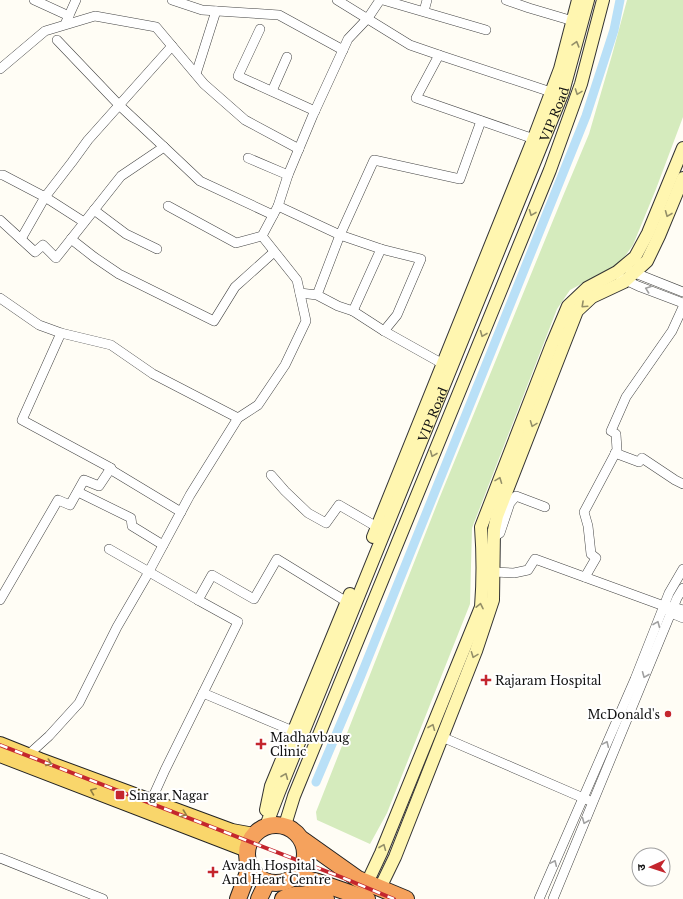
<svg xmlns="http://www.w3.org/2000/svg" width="683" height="899" font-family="'Libre Baskerville','Noto Sans Devanagari',serif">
<rect width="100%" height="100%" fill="#fffdf5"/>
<path fill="#d5ebbd" d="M627 0H683V117L656 189 633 245 620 263 570 290 557 309 472 528 470 604 387 813 370 844 317 820 316 812 439 499 563 196 589 134 612 55Z"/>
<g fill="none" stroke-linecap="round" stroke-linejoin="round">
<path stroke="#b9e0f7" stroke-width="9" d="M316 782 360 678 586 116 614 30 620 0"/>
<g stroke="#444" stroke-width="10">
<g id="street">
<path d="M34 0 69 16"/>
<path d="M172 0 202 10 279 15 343 50"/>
<path d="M337 0 410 45 439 55"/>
<path d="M383 0 486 30"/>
<path d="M506 0 529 8 573 21"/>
<path d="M424 11 427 0"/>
<path d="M66 22 76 0"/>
<path d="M260 29 238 76 315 111"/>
<path d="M57 40 119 105 164 147"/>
<path d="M0 69 45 31 95 16 156 27 204 84 245 120 299 149"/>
<path d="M196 74 216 11"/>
<path d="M272 91 287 57"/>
<path d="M534 139 416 98 439 55 551 92"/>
<path d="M248 158 288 175"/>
<path d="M0 175H3L45 197 72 162 88 140 172 46"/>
<path d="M168 206 236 243 262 236"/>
<path d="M278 206 340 235 374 160 460 179 481 121"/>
<path d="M94 210 126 234 157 249"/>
<path d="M0 220 35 252 43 245 56 258 121 176 164 147 200 181 273 215"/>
<path d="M21 239 45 197 84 222"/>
<path d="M71 239 94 257 119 274 214 321 235 287 274 252"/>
<path d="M381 249 421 259 397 315 384 331"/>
<path d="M630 271 683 292"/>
<path d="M621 278 638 286 683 303"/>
<path d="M300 293 317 295 340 235 381 249 353 311 338 306 317 295"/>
<path d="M0 298 39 325 61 333 111 345 153 374 238 418 190 495 146 577 117 627 79 703 49 736 28 755"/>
<path d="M353 311 384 331 443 364"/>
<path d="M61 333 22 420 109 467 113 471 181 512"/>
<path d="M238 418 258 405 285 365 306 321 297 280 262 236 278 206 288 175 313 115 348 39 368 18 380 0"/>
<path d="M615 453 639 462 642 458 675 480 683 484"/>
<path d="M271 475 285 491 308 513 326 523 339 505 377 527"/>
<path d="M78 492 131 518 132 526 163 545"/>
<path d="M494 537 500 533 510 503 516 496 545 507"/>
<path d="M109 549 198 600 212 575 254 599 277 559 347 602"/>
<path d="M493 572 514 573 528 570 535 559 664 606 673 607 683 610"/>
<path d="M585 577 596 558 591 554 588 526 584 512 617 450 616 434 611 431 626 397 672 331 683 307"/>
<path d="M0 600 58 500 70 505 84 480 99 486 111 468"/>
<path d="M198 600 238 622 203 693 293 731"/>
<path d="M666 609 671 613 683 618"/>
<path d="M442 737 588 800"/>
<path d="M151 801 165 770 203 693"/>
<path d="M0 858 103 899"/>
<path d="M539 899 635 679 669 593 683 569"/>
<path d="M553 899 677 598 683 588"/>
</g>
</g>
<g stroke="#333" stroke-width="14">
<g id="secondary">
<path d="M373 537 535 135 560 69 578 0"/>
<path d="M266 810 271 786 350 594"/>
<path d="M285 825 294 796 550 170 581 84 603 0"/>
<path id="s1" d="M266 826 279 792 563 92 588 0"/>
<path d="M367 883 381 853 481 607C483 581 483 554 481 527L552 344 568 306 587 288 617 272 635 257 648 233 683 148"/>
<path d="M380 888 395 857 476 651 493 600 494 530 497 516 577 311 592 297 624 282 647 261 659 236 683 178"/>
</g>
</g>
<g stroke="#222" stroke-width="16">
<g id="primary">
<path d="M0 744 40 760 232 831 254 835"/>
<path d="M0 755 247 850"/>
</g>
</g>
<g stroke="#222" stroke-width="18">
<g id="highway">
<circle cx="276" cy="854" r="29"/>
<path d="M303 840 358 879 406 899"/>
<path d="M295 876 318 882 367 899"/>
<path d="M238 899 250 867"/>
<path d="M259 899 267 882"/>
<path d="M283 899C296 891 312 896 326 899"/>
</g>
</g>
<use href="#street" stroke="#fff" stroke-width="9"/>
<use href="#secondary" stroke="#fff6b0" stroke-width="12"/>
<use href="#primary" stroke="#f9d66b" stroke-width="14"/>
<use href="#highway" stroke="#f5a25d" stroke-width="16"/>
<g stroke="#c4262e" stroke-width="4">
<path id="rail" d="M0 745 341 877 394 899"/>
</g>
<use href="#rail" stroke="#fff" stroke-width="2.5" stroke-dasharray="8" stroke-linecap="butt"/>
</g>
<defs><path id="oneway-chevron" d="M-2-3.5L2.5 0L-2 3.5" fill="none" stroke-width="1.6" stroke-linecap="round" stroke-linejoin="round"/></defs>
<g stroke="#948f68">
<use href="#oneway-chevron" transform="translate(576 44) rotate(-74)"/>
<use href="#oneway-chevron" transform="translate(578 92) rotate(110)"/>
<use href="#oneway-chevron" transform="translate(532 213) rotate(112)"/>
<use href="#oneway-chevron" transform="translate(668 214) rotate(112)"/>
<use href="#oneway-chevron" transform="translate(584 305) rotate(137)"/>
<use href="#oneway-chevron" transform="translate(483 334) rotate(112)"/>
<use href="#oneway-chevron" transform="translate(533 424) rotate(111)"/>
<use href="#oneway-chevron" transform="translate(433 454) rotate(112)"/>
<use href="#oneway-chevron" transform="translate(499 480) rotate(-69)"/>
<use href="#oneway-chevron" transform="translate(480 606) rotate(-78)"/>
<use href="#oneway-chevron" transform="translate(474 655) rotate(111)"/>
<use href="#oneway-chevron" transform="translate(432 727) rotate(-68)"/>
<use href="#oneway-chevron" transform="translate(285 776) rotate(-68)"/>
<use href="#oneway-chevron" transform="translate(383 847) rotate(-68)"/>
</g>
<g stroke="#a0a0a0">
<use href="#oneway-chevron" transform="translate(648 289) rotate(-160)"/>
<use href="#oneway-chevron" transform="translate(657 624) rotate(-68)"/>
<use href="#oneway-chevron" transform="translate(645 675) rotate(112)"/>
<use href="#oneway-chevron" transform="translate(606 744) rotate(-66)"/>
<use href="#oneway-chevron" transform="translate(585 821) rotate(112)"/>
<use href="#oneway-chevron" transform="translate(554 863) rotate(-66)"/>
</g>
<g stroke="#917d42">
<use href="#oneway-chevron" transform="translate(49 763) rotate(20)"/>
<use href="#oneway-chevron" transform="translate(93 791) rotate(-159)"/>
<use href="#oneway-chevron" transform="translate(184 814) rotate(20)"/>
</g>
<g fill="#c4262e" stroke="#fff" stroke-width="1.5">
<path d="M484 674h4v4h4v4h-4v4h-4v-4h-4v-4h4z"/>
<circle cx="668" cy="714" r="4"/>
<path d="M259 738h4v4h4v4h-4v4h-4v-4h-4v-4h4z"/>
<rect x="115" y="790" width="10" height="10" rx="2"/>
<path d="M211 866h4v4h4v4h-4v4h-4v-4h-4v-4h4z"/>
</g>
<g text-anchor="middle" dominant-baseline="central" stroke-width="4" stroke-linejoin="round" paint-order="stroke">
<g font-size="12" fill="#111" stroke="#fff">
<text stroke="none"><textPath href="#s1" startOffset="768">VIP Road</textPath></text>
<text stroke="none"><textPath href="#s1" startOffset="444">VIP Road</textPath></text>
</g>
<g font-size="12" fill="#111" stroke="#fff" text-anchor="start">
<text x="495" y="680">Rajaram Hospital</text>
<text x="660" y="714" text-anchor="end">McDonald's</text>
<text x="270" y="737">Madhavbaug<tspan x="270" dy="14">Clinic</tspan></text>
<text x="129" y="795">Singar Nagar</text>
<text x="222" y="865">Avadh Hospital<tspan x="222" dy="14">And Heart Centre</tspan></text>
</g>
</g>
<g transform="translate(651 867) rotate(267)"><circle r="19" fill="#ffffff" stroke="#a0a0a0"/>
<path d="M0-3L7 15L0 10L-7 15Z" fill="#c4262e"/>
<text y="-6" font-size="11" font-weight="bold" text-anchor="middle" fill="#111111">उ</text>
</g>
</svg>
